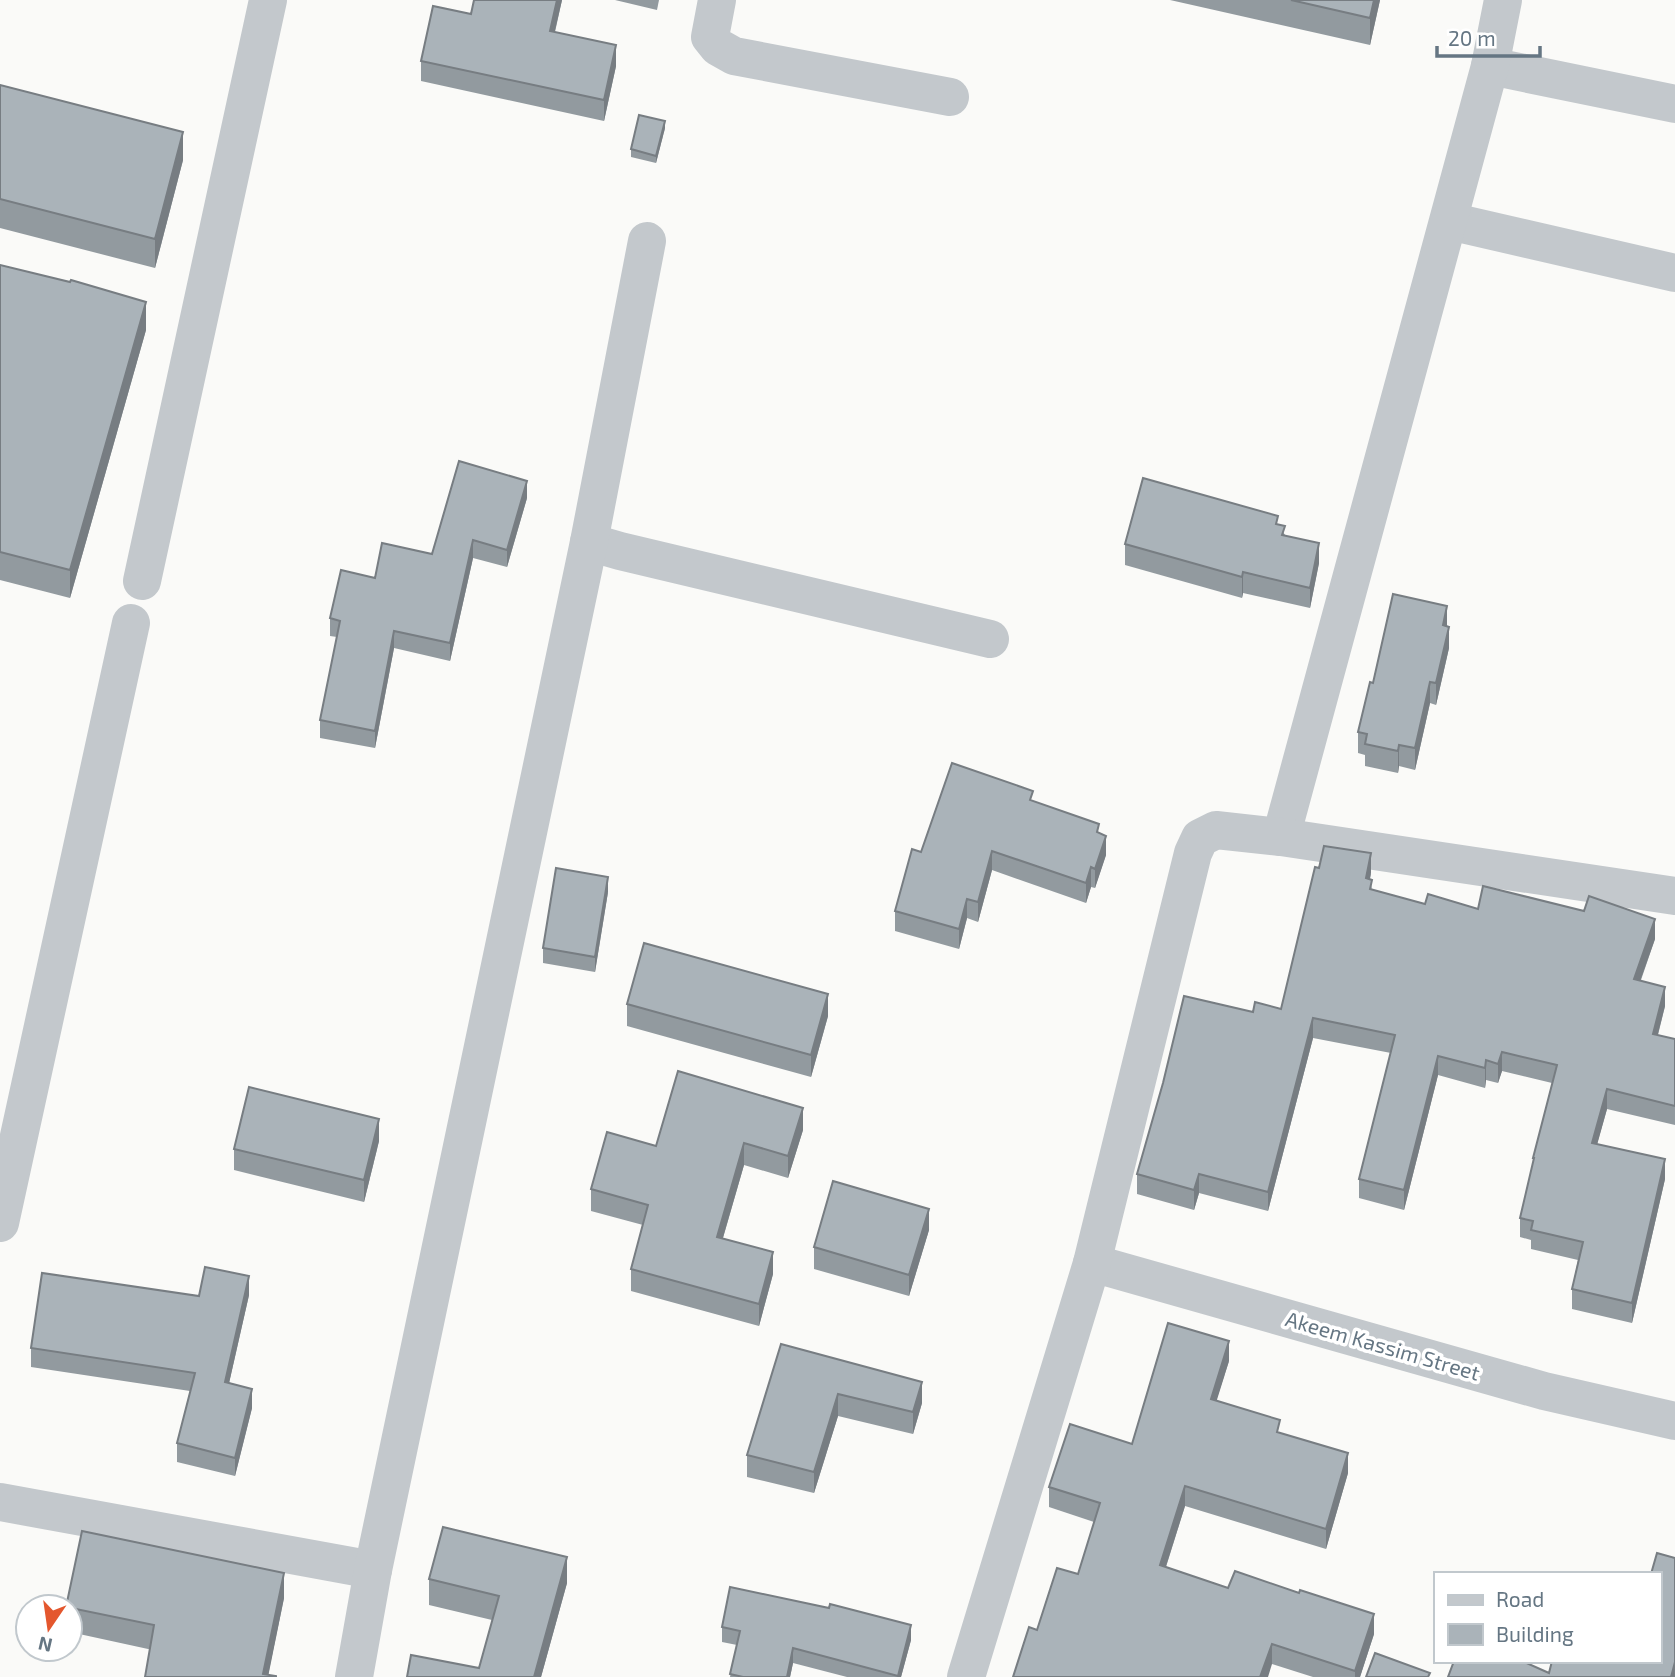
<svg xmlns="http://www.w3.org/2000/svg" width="1675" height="1677" font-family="'Exo 2',sans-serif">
<rect width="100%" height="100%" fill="#fafaf8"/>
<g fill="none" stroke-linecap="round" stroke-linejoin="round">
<g stroke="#c3c8cc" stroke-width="38">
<path d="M717 0 710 37 718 47 734 56 950 97"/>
<path d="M1490 66 1675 104"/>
<path d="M1449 221 1675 273"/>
<path d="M589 542 620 551 990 639"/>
<path d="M142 581 268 0"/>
<path d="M1281 837 1490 66 1503 0"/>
<path d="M0 1223 131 623"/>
<path d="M1092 1263 1544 1391 1675 1421"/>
<path d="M0 1502 373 1570"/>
<path d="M354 1677 373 1570 589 542 647 241"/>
<path d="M966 1677 1092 1263 1193 853 1200 838 1216 830 1281 837 1675 896"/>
</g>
</g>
<g fill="#929a9f">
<path d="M474 0H562L555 32 616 66 604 121 421 81V61L471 14Z"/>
<path d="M615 0H659L657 10Z"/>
<path d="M1170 0H1380L1370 45Z"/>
<path d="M0 85 183 160 155 268 0 228Z"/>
<path d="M665 128 656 163 631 157V149Z"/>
<path d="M0 265 146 330 70 598 0 580Z"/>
<path d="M527 498 507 567 473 558 450 661 394 648 375 748 320 738V720L337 637 330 636V618L375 578 432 554Z"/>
<path d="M1278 524 1285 535 1319 563 1310 608 1243 593 1242 598 1125 565V544Z"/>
<path d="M1447 626 1449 648 1436 705 1430 703 1415 770 1399 766 1398 773 1365 766V755L1358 753V732L1373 683Z"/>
<path d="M1033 801 1099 833 1106 855 1095 888 1091 887 1086 903 992 870 978 922 967 918 959 949 895 931V911L921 852Z"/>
<path d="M1371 873 1370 879 1372 890 1425 904 1478 909 1655 939 1641 980 1665 1006 1658 1035 1675 1039V1125L1607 1109 1597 1144 1665 1179 1632 1323 1572 1309V1289L1578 1260 1531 1249V1240L1520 1237V1218L1533 1164V1158L1552 1083 1502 1071 1498 1083 1486 1080 1485 1088 1438 1075 1404 1210 1359 1198V1179L1391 1053 1313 1038 1268 1211 1199 1193 1194 1210 1137 1194V1174L1253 1012 1281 1009Z"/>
<path d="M608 892 595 972 543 963V948Z"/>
<path d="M627 1004 828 1016 811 1077 627 1026Z"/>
<path d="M803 1130 788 1178 744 1165 723 1238 773 1274 759 1326 631 1291V1269L643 1225 591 1211V1189L656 1146Z"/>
<path d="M379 1141 364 1202 234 1170V1149Z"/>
<path d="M929 1230 909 1296 814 1269V1247Z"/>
<path d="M249 1295 229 1383 252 1408 235 1476 177 1462V1443L190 1391 31 1367V1348L199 1296Z"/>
<path d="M781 1344 922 1403 913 1434 838 1416 814 1493 747 1477V1455Z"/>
<path d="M1229 1361 1216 1401 1280 1433 1348 1473 1326 1549 1185 1506 1166 1567 1228 1588 1374 1634 1360 1677H1313L1272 1664 1037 1630 1078 1574 1094 1522 1049 1507V1487L1132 1444Z"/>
<path d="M429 1579 567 1583 541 1677H407L479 1668 492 1620 429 1605Z"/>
<path d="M284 1598 268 1675 70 1632V1607Z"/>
<path d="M722 1627 911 1640 901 1677H847L793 1663 790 1677H730L737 1645 722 1642Z"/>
</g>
<g fill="#777d82">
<path d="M557 0H562L550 52V31Z"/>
<path d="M1374 0H1380L1370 45V18Z"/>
<path d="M616 45V66L604 121V100Z"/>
<path d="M665 121V128L656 163V156Z"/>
<path d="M183 132V160L155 268V239Z"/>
<path d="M146 302V330L70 598V570Z"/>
<path d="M527 481V498L507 567V550Z"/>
<path d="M473 540V558L450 661V643Z"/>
<path d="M1319 543V563L1310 608V588Z"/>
<path d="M1243 572V593L1242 598V577Z"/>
<path d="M1447 606V628L1443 625Z"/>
<path d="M1449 627V648L1436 705V683Z"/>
<path d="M394 631V648L375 748V731Z"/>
<path d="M1430 682V703L1415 770V748Z"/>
<path d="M1399 745V766L1398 773V751Z"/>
<path d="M1106 836V855L1095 888V869Z"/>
<path d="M992 851V870L978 922V902Z"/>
<path d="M1371 853V873L1366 898V878Z"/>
<path d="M1091 867V887L1086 903V883Z"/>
<path d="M608 877V892L595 972V957Z"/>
<path d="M967 899V918L959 949V929Z"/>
<path d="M1655 919V939L1634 998V979Z"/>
<path d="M1665 987V1006L1653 1053V1034Z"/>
<path d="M828 994V1016L811 1077V1055Z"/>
<path d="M1313 1018V1038L1268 1211V1192Z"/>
<path d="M1502 1052V1071L1498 1083V1064Z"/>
<path d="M1438 1056V1075L1404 1210V1190Z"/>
<path d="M1486 1060V1080L1485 1088V1068Z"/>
<path d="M1607 1089V1109L1592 1163V1143Z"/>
<path d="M803 1108V1130L788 1178V1156Z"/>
<path d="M379 1119V1141L364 1202V1180Z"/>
<path d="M744 1143V1165L717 1258V1237Z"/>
<path d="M1665 1159V1179L1632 1323V1303Z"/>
<path d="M1199 1174V1193L1194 1210V1190Z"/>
<path d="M929 1209V1230L909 1296V1275Z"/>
<path d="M773 1252V1274L759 1326V1304Z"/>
<path d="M249 1276V1295L225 1401V1382Z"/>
<path d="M1229 1341V1361L1211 1419V1399Z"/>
<path d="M922 1382V1403L913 1434V1412Z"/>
<path d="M252 1389V1408L235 1476V1458Z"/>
<path d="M838 1394V1416L814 1493V1472Z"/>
<path d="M1348 1453V1473L1326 1549V1529Z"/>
<path d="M1185 1486V1506L1160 1585V1565Z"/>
<path d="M567 1557V1583L541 1677H534Z"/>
<path d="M284 1573V1598L268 1677 263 1674Z"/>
<path d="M1374 1614V1634L1360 1677H1355V1671Z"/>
<path d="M911 1625V1640L901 1677H898Z"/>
<path d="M1272 1644V1664L1268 1677H1260Z"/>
<path d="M793 1648V1663L790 1677H787Z"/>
<path d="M1675 1662V1677H1671Z"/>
</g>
<g fill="#aab3b9" stroke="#777d82" stroke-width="2">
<path d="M474 0H557L550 31 616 45 604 100 421 61 433 6 471 14Z"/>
<path d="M1291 0H1374L1370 18Z"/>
<path d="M0 85 183 132 155 239 0 199Z"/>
<path d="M639 115 665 121 656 156 631 149Z"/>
<path d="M0 265 70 282 71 280 146 302 70 570 0 552Z"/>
<path d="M459 461 527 481 507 550 473 540 450 643 394 631 375 731 320 720 340 621 330 618 341 570 375 578 382 543 432 554Z"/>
<path d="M1143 478 1278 516 1276 524 1285 526 1282 535 1319 543 1310 588 1243 572 1242 577 1125 544Z"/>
<path d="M1393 594 1447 606 1443 625 1449 627 1436 683 1430 682 1415 748 1399 745 1398 751 1365 744 1367 734 1358 732 1370 682 1373 683Z"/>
<path d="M952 763 1033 791 1030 800 1099 824 1097 832 1106 836 1095 869 1091 867 1086 883 992 851 978 902 967 899 959 929 895 911 912 849 921 852Z"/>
<path d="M1324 846 1371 853 1366 878 1372 880 1370 889 1425 904 1428 894 1478 909 1483 886 1584 911 1589 896 1655 919 1634 979 1665 987 1653 1034 1675 1039V1106L1607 1089 1592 1143 1665 1159 1632 1303 1572 1289 1583 1242 1531 1230 1533 1221 1520 1218 1534 1158H1533L1557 1065 1502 1052 1498 1064 1486 1060 1485 1068 1438 1056 1404 1190 1359 1179 1395 1035 1313 1018 1268 1192 1199 1174 1194 1190 1137 1174 1163 1083 1184 996 1253 1012 1255 1002 1281 1009 1315 867 1319 868Z"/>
<path d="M556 868 608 877 595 957 543 948Z"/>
<path d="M644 943 828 994 811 1055 627 1004Z"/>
<path d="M678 1071 803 1108 788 1156 744 1143 717 1237 773 1252 759 1304 631 1269 648 1205 591 1189 607 1132 656 1146Z"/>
<path d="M249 1087 379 1119 364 1180 234 1149Z"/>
<path d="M833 1181 929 1209 909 1275 814 1247Z"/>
<path d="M205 1267 249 1276 225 1382 252 1389 235 1458 177 1443 195 1373 31 1348 42 1273 199 1296Z"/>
<path d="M1168 1323 1229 1341 1211 1399 1280 1420 1277 1432 1348 1453 1326 1529 1185 1486 1160 1565 1228 1588 1235 1571 1299 1593 1300 1590 1374 1614 1355 1671 1272 1644 1260 1677H1013L1029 1627 1037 1630 1057 1568 1078 1574 1100 1503 1049 1487 1070 1424 1132 1444Z"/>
<path d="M781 1344 922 1382 913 1412 838 1394 814 1472 747 1455Z"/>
<path d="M443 1527 567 1557 534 1677H407L411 1655 479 1668 499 1596 429 1579Z"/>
<path d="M82 1531 284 1573 263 1674 276 1676V1677H145L154 1625 66 1607Z"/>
<path d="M1657 1553 1675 1558V1662L1671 1677H1448L1454 1661H1522L1549 1673 1552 1661H1659V1574H1651Z"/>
<path d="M730 1587 829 1608 830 1604 911 1625 898 1676 793 1648 787 1677H743L730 1674 740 1631 722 1627Z"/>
<path d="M1375 1653 1430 1673 1428 1677H1366Z"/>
</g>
<g text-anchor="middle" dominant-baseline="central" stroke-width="7" stroke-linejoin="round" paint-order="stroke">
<g font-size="21" fill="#657683" stroke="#fff">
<text transform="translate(1383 1345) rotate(16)">Akeem Kassim Street</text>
</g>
</g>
<rect x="1434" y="1572" width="228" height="91" fill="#ffffff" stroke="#c1c8cd" stroke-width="2"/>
<rect x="1448" y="1595" width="35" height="10" fill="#c3c8cc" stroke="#c1c8cd" stroke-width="2"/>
<text x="1496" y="1607" font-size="21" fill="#657683">Road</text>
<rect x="1448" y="1624" width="35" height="21" fill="#aab3b9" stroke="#c1c8cd" stroke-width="2"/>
<text x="1496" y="1642" font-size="21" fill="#657683">Building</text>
<g transform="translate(49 1628) rotate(193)"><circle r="33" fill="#ffffff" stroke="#c1c8cd" stroke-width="2"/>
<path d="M0-5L12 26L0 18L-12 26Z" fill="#e4572e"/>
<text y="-10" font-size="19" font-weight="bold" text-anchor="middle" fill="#657683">N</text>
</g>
<path d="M1437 46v10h103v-10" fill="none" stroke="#657683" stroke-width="3.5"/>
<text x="1448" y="46" font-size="21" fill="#657683" stroke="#ffffff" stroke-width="5" paint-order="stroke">20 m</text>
</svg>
